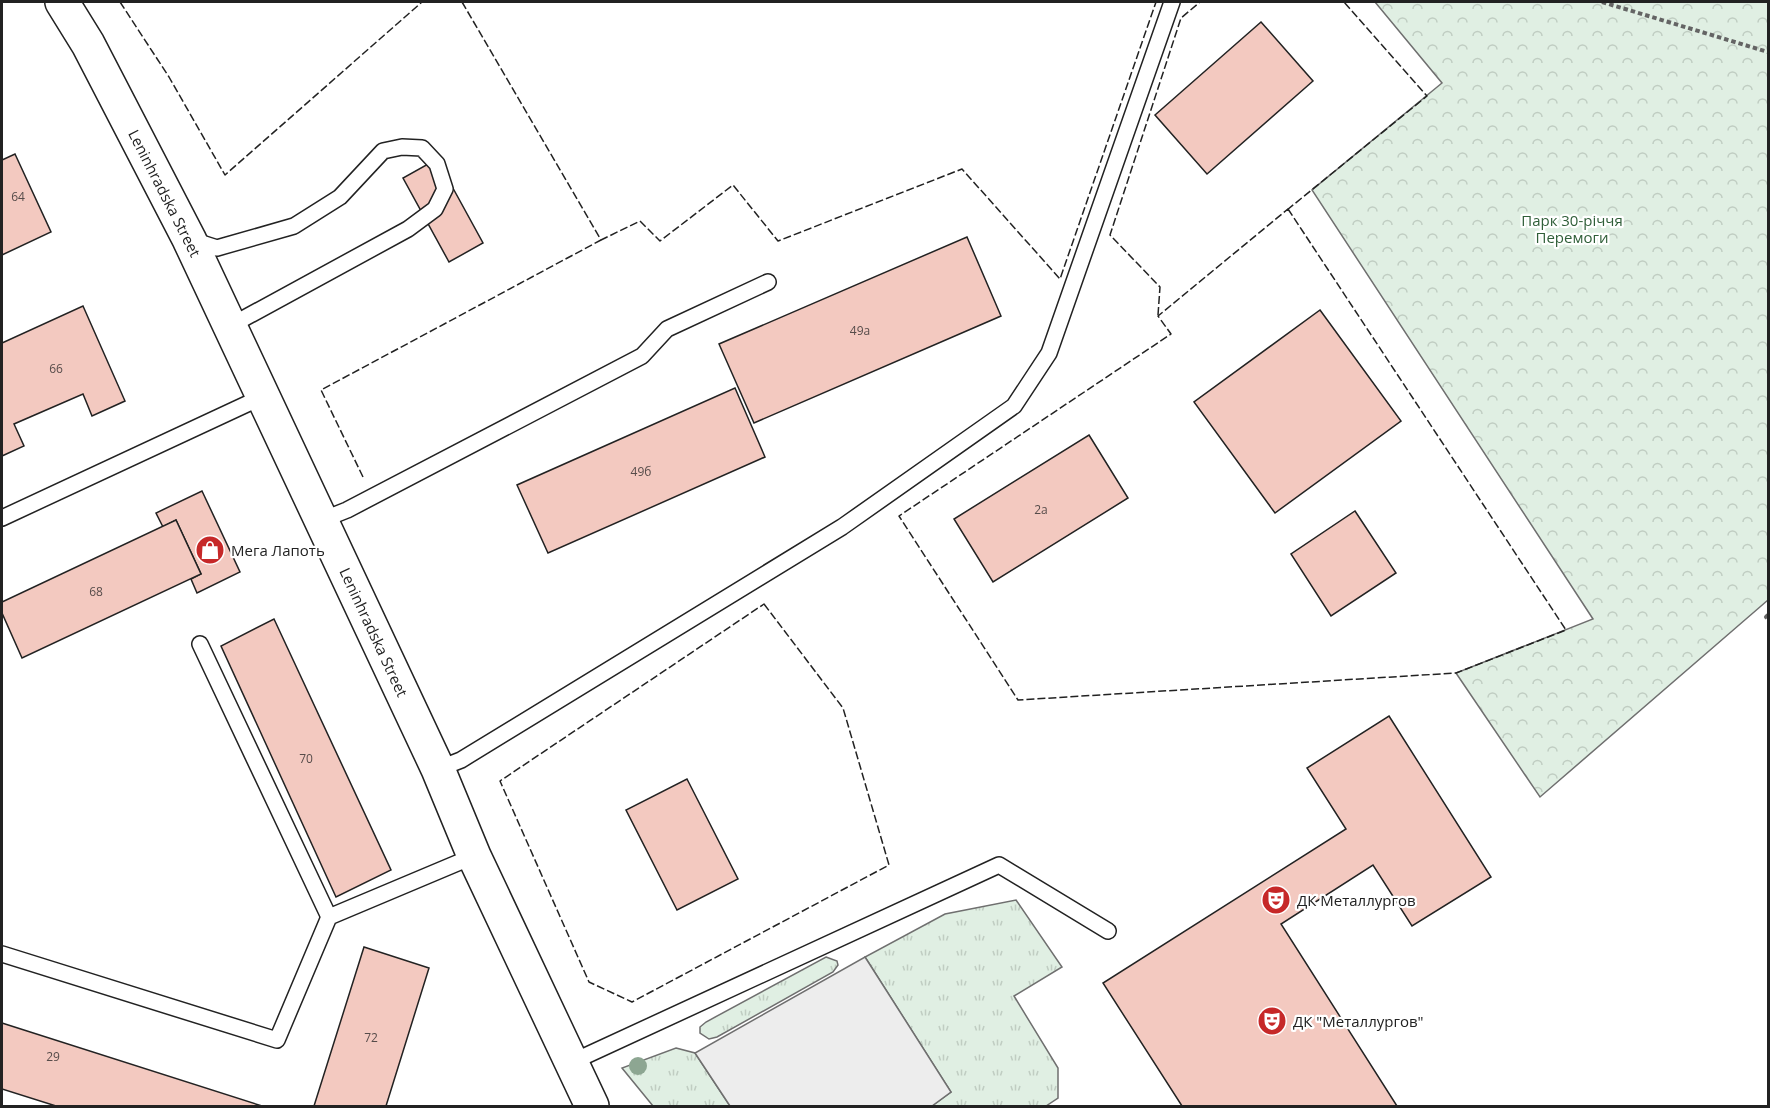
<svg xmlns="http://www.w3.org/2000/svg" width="1770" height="1108" font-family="'Open Sans',sans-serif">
<defs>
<pattern id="grass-tufts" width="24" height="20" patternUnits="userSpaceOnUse" patternTransform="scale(1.5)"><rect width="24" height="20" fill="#e0efe3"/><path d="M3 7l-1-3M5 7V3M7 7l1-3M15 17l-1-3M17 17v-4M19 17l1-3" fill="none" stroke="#c0cdc2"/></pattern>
<pattern id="park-crowns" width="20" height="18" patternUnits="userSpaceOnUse" patternTransform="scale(1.5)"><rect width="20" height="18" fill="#e0efe3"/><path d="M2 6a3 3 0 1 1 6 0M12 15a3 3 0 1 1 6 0" fill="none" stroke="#c0cdc2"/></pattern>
</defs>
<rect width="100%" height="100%" fill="#fff"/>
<g fill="url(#grass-tufts)" stroke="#6f6f6f" stroke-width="1.5">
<path d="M1016 900 1062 967 1014 996 1058 1068V1098L1046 1106H932L951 1092 865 957 945 914Z"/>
<path d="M826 957 837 961 838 965 833 972 717 1037 709 1039 700 1033V1027L706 1022Z"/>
<path d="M676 1048 695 1053 730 1106H653L622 1068Z"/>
</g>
<path fill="url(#park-crowns)" stroke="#6f6f6f" stroke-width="1.5" d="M1375 2H1768V600L1540 797 1456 673 1593 619 1312 190 1442 83Z"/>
<path fill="#ededed" stroke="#6f6f6f" stroke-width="1.5" d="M865 957 951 1092 932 1106H730L695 1053Z"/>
<g fill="#f3c9c0" stroke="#222" stroke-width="1.5">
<path d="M1261 22 1313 81 1207 174 1155 115Z"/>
<path d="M15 154 51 232 2 255V160Z"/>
<path d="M437 159 483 243 449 262 403 178Z"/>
<path d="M967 237 1001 316 754 423 719 344Z"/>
<path d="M83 306 125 401 92 416 83 394 14 424 24 446 2 456V343Z"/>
<path d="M1320 310 1401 421 1275 513 1194 402Z"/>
<path d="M735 388 765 457 548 553 517 485Z"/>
<path d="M1089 435 1128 498 993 582 954 519Z"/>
<path d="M202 491 240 572 197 593 191 579 201 574 176 520 163 527 156 513Z"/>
<path d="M1355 511 1396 573 1331 616 1291 554Z"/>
<path d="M176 520 201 574 22 658 2 613V602Z"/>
<path d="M274 619 391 870 336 897 221 646Z"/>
<path d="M1389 716 1491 877 1412 926 1373 865 1281 924 1397 1106H1182L1103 983 1346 829 1307 768Z"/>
<path d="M687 779 738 879 677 910 626 810Z"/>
<path d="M364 947 429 968 386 1106H314Z"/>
<path d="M2 1023 262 1106H56L2 1089Z"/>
</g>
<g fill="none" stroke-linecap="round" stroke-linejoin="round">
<g stroke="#222" stroke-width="18">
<g id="service">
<path d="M192 240 217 248 294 226 340 197 383 151 402 147 422 148 437 164 445 189 435 209 408 229 230 326"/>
<path d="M2 518 264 396"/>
<path d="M322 520 347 510 642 356 667 329 768 282"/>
<path d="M200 644 329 917"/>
<path d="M438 769 461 760 842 527 1014 406 1049 353 1172 2"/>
<path d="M2 954 277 1040 329 917 474 856"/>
<path d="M570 1063 999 865 1108 931"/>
</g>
</g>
<g stroke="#222" stroke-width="36">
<path id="tertiary" d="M62 2 88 44 189 239 438 769 474 856 592 1106"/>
</g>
<g stroke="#646464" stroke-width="4" stroke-dasharray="4.5 3" stroke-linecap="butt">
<path d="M1602 2 1768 52"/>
<path d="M1768 615 1766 617 1768 619"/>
</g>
<use href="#service" stroke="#fff" stroke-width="15"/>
<use href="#tertiary" stroke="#fff" stroke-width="33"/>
<g stroke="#222" stroke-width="1.5" stroke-dasharray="8 3" stroke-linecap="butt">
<path d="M120 2 169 77 225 175 422 2"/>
<path d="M462 2 601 240 640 221 660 241 733 185 778 241 962 169 1060 279 1156 2"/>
<path d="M1288 209 1566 630 1456 673 1018 700 899 516 1171 334 1158 316Z"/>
<path d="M1287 210 1427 96 1344 2"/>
<path d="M1158 315 1160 287 1110 235 1181 18 1200 2"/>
<path d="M363 477 321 390 601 240"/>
<path d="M764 604 843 708 889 865 632 1002 589 982 500 781Z"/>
</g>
</g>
<circle fill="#8da692" cx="638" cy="1066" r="9"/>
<defs>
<g id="shop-disc" transform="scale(1.5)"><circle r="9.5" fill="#c62828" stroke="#fff"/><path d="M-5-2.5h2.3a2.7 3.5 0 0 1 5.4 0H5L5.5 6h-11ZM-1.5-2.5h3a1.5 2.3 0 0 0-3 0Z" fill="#fff"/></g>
<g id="theatre-disc" transform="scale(1.5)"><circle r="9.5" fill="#c62828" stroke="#fff"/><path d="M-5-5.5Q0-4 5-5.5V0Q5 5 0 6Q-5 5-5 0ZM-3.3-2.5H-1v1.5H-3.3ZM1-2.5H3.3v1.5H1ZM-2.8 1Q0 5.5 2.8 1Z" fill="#fff"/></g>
</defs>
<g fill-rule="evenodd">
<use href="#shop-disc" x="210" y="550"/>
<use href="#theatre-disc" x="1276" y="900"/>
<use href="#theatre-disc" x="1272" y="1021"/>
</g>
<g text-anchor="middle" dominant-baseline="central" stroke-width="4.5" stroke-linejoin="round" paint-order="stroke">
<g font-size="12" fill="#564c4a">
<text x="18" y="196">64</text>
<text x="860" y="330">49а</text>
<text x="56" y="368">66</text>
<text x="641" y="471">49б</text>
<text x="1041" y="509">2а</text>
<text x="96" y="591">68</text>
<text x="306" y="758">70</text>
<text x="371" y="1037">72</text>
<text x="53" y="1056">29</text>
</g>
<g font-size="15" fill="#222" stroke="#fff">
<text transform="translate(165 193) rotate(63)">Leninhradska Street</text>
<text transform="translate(374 632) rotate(65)">Leninhradska Street</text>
</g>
<g font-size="15" fill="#2f5e38" stroke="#fff">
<text x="1572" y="220">Парк 30-річчя<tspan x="1572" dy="17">Перемоги</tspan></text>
</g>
<g font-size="15" fill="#222" stroke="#fff" text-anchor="start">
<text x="231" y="550">Мега Лапоть</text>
<text x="1297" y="900">ДК Металлургов</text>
<text x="1293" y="1021">ДК "Металлургов"</text>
</g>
</g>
<rect width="1770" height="1108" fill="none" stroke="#222222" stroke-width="6"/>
</svg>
